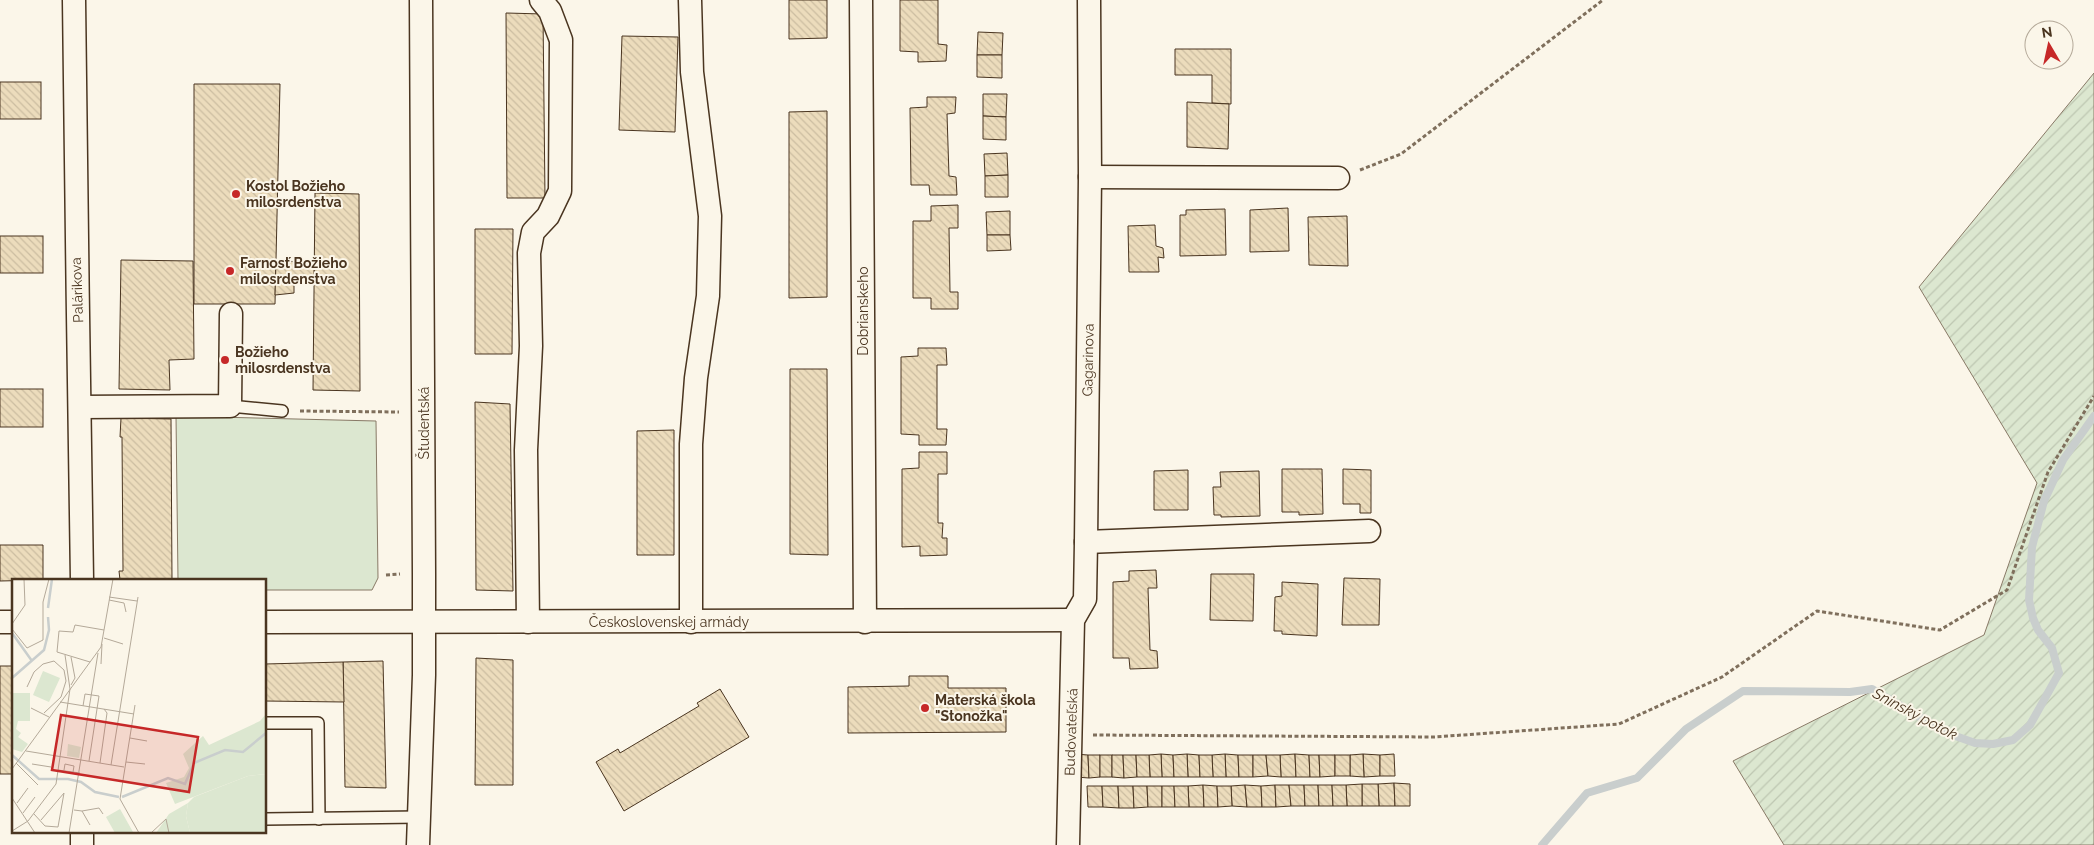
<svg xmlns="http://www.w3.org/2000/svg" width="2094" height="845" font-family="Raleway,sans-serif">
<defs>
<pattern id="garden-furrows" width="10" height="10" patternUnits="userSpaceOnUse" patternTransform="scale(1.25)"><rect width="10" height="10" fill="#dce7d0"/><path d="M-1 1l2-2M0 10L10 0M9 11l2-2" fill="none" stroke="#bec7b2"/></pattern>
<pattern id="building-back-hatch" width="6" height="6" patternUnits="userSpaceOnUse" patternTransform="scale(1.25)"><rect width="6" height="6" fill="#ecdcbc"/><path d="M-1 5l2 2M0 0l6 6M5-1l2 2" fill="none" stroke="#ccbda1"/></pattern>
</defs>
<rect width="100%" height="100%" fill="#fbf6e9"/>
<path fill="#dce7d0" stroke="#887966" d="M176 416 376 421 378 578 372 590H265V580H178Z"/>
<path fill="url(#garden-furrows)" stroke="#887966" d="M2094 73V845H1784L1733 761 1984 635 2037 483 1919 287Z"/>
<g fill="none" stroke-linecap="round" stroke-linejoin="round">
<path stroke="#c9cecd" stroke-width="8" d="M1542 845 1587 793 1637 778 1686 729 1743 691 1850 692 1872 689 1947 733 1975 743 1993 744 2013 740 2030 725 2059 673 2052 648 2038 630 2033 618 2029 600 2032 547 2044 501 2063 460 2094 416"/>
</g>
<g fill="url(#building-back-hatch)" stroke="#4a3520">
<path d="M789 0H827V38L789 39Z"/>
<path d="M900 0H938V44L947 45 946 61 918 62V52L900 51Z"/>
<path d="M506 13 543 14 545 198H507Z"/>
<path d="M978 32 1003 33 1002 55H977Z"/>
<path d="M622 36 678 37 675 132 619 130Z"/>
<path d="M1175 49H1231V104L1212 103V75H1175Z"/>
<path d="M977 55H1002V78L977 77Z"/>
<rect x="0" y="82" width="41" height="37"/>
<path d="M194 84H280L275 304H194Z"/>
<path d="M983 94H1007L1006 117 983 116Z"/>
<path d="M927 97H956L955 113 947 114 949 176 956 177 957 195H930L929 185H911L910 108 927 107Z"/>
<path d="M1187 102 1229 104 1228 149 1187 147Z"/>
<path d="M827 111V297L789 298V112Z"/>
<path d="M983 116 1006 117V140L983 139Z"/>
<path d="M1007 153 1008 175 985 176 984 154Z"/>
<path d="M1008 175V197H985V176Z"/>
<path d="M315 193 359 194 360 391 313 390Z"/>
<path d="M958 205V228H949L950 292H958V309H931V298H913V221H931V206Z"/>
<path d="M1288 208 1289 251 1250 252V210Z"/>
<path d="M1225 209 1226 255 1180 256V215H1186V210Z"/>
<path d="M1010 211V235H987L986 212Z"/>
<path d="M1347 216 1348 266 1309 265 1308 217Z"/>
<path d="M1155 225 1156 246 1163 248 1164 258 1158 257 1159 272H1129L1128 226Z"/>
<path d="M475 229H513L512 354H475Z"/>
<path d="M987 235H1010L1011 250 987 251Z"/>
<rect x="0" y="236" width="43" height="37"/>
<path d="M121 260 193 261 194 359 169 360 170 390 119 389Z"/>
<path d="M276 261 314 262V277L294 276V293L275 295Z"/>
<path d="M918 348H946L947 365H937V429H947L946 445H919V435L901 434V357L918 356Z"/>
<path d="M790 369H827L828 555 790 554Z"/>
<rect x="0" y="389" width="43" height="38"/>
<path d="M475 402 510 404 513 591 476 590Z"/>
<path d="M121 418 171 419 172 580H120L119 571H123L122 437H120Z"/>
<path d="M674 430V555H637V431Z"/>
<path d="M919 452H947V474H938V523H943L942 538H947V555L920 556V546L902 547V469L919 468Z"/>
<path d="M1282 469H1322L1323 514 1299 515V512H1282Z"/>
<path d="M1343 469 1371 470V513H1360V504H1343Z"/>
<path d="M1188 470V510H1154V471Z"/>
<path d="M1259 471 1260 516 1221 517V515H1214L1213 487H1221L1220 472Z"/>
<path d="M0 545H43V580L0 581Z"/>
<path d="M1156 570 1157 588H1148L1150 650 1157 651 1158 668 1130 669 1129 658H1113V582L1129 581V571Z"/>
<path d="M1211 574H1254L1253 621 1210 620Z"/>
<path d="M1344 578 1380 579 1379 625H1342Z"/>
<path d="M1282 582 1318 584 1317 636 1282 634V631H1274L1275 597 1282 596Z"/>
<path d="M476 658 513 660V785H475Z"/>
<path d="M383 661 386 788 345 787 343 662Z"/>
<path d="M343 662 344 702 265 701V664Z"/>
<rect x="0" y="666" width="14" height="108"/>
<path d="M909 676H948V688H1006V732L848 733V687L909 686Z"/>
<path d="M720 689 749 737 624 811 596 762 618 749 620 753 699 706 697 703Z"/>
<path d="M1075 754 1088 755 1089 778 1076 777Z"/>
<path d="M1161 754 1173 755 1174 777H1162Z"/>
<path d="M1161 754 1162 777H1150L1149 755Z"/>
<path d="M1187 754 1199 755 1200 777H1188Z"/>
<path d="M1187 754 1188 777H1174L1173 755Z"/>
<path d="M1225 754 1238 755 1239 777H1226Z"/>
<path d="M1225 754 1226 777H1213L1212 755Z"/>
<path d="M1295 754 1296 777H1281L1280 755Z"/>
<path d="M1295 754 1309 755 1310 777H1296Z"/>
<path d="M1363 754 1380 755V776L1364 777Z"/>
<path d="M1363 754 1364 777 1350 776V755Z"/>
<path d="M1394 754 1395 776H1380V755Z"/>
<path d="M1088 755H1100V777L1089 778Z"/>
<rect x="1100" y="755" width="12" height="22"/>
<path d="M1112 755H1123L1124 778 1112 777Z"/>
<path d="M1123 755H1136L1137 777 1124 778Z"/>
<path d="M1136 755H1149L1150 777H1137Z"/>
<path d="M1199 755H1212L1213 777H1200Z"/>
<path d="M1238 755H1253V777H1239Z"/>
<path d="M1253 755H1266L1268 776 1253 777Z"/>
<path d="M1266 755H1280L1281 777 1268 776Z"/>
<path d="M1309 755H1319L1320 777H1310Z"/>
<path d="M1319 755H1335V776L1320 777Z"/>
<rect x="1335" y="755" width="15" height="21"/>
<path d="M1394 783 1395 806H1379L1378 784Z"/>
<path d="M1394 783 1410 784V806H1395Z"/>
<path d="M1362 784H1378L1379 806H1362Z"/>
<path d="M1362 784V806H1347L1346 785Z"/>
<path d="M1203 785 1204 807H1189L1188 786Z"/>
<path d="M1203 785 1217 786 1218 807H1204Z"/>
<path d="M1245 785 1247 807 1232 806 1231 786Z"/>
<path d="M1245 785 1261 786 1262 807H1247Z"/>
<path d="M1275 785 1276 807H1262L1261 786Z"/>
<path d="M1275 785H1289L1291 806 1276 807Z"/>
<path d="M1289 785H1304L1305 806H1291Z"/>
<path d="M1304 785H1318L1319 806H1305Z"/>
<path d="M1318 785H1332L1333 806H1319Z"/>
<path d="M1332 785H1346L1347 806H1333Z"/>
<path d="M1087 786H1102L1103 807H1088Z"/>
<path d="M1102 786H1118L1119 808 1103 807Z"/>
<path d="M1118 786H1133L1134 808H1119Z"/>
<path d="M1133 786H1147L1148 807 1134 808Z"/>
<path d="M1147 786H1162V807H1148Z"/>
<path d="M1162 786H1174L1175 807H1162Z"/>
<path d="M1174 786H1188L1189 807H1175Z"/>
<path d="M1217 786H1231L1232 806 1218 807Z"/>
</g>
<g fill="none" stroke-linecap="round" stroke-linejoin="round">
<g stroke="#4a3520" stroke-width="14">
<g id="lane">
<path d="M230 406 282 411"/>
<path d="M265 723H318L319 819"/>
<path d="M265 819 419 817"/>
</g>
</g>
<g stroke="#4a3520" stroke-width="25">
<g id="street">
<path d="M74 0C75 193 80 387 82 580"/>
<path d="M690 0 692 72 710 216 708 296 696 378 691 444V622"/>
<path d="M861 0 865 622"/>
<path d="M1090 177 1338 178"/>
<path d="M80 407 230 406 231 314"/>
<path d="M1086 542 1369 531"/>
<path d="M0 622H14"/>
<path d="M265 622 1073 620"/>
<path d="M528 622 526 450 531 346 529 253 533 232 548 216 560 191 561 40 550 11 541 0"/>
<path d="M82 831V845"/>
<path d="M418 845 424 675V574L421 0"/>
<path d="M1068 845 1073 620 1085 599 1086 542 1090 177 1089 0"/>
</g>
</g>
<g stroke="#7f6f5c" stroke-width="3" stroke-dasharray="4 2.5" stroke-linecap="butt">
<path d="M1360 170 1401 154 1603 0"/>
<path d="M300 411 399 412"/>
<path d="M386 575 400 574"/>
<path d="M1093 735 1434 737 1619 724 1722 677 1817 611 1940 630 2007 590 2048 472 2094 396"/>
</g>
<use href="#lane" stroke="#fbf6e9" stroke-width="11"/>
<use href="#street" stroke="#fbf6e9" stroke-width="22"/>
</g>
<g fill="#c62828" stroke="#fbf6e9" stroke-width="2">
<circle cx="236" cy="194" r="5"/>
<circle cx="230" cy="271" r="5"/>
<circle cx="225" cy="360" r="5"/>
<circle cx="925" cy="708" r="5"/>
</g>
<g text-anchor="middle" dominant-baseline="central" stroke-width="4" stroke-linejoin="round" paint-order="stroke">
<g font-size="14" font-weight="bold" fill="#4a3520" stroke="#fbf6e9" text-anchor="start">
<text x="246" y="186">Kostol Božieho<tspan x="246" dy="16">milosrdenstva</tspan></text>
<text x="240" y="263">Farnosť Božieho<tspan x="240" dy="16">milosrdenstva</tspan></text>
<text x="235" y="352">Božieho<tspan x="235" dy="16">milosrdenstva</tspan></text>
<text x="935" y="700">Materská škola<tspan x="935" dy="16">"Stonožka"</tspan></text>
</g>
<g font-size="14" fill="#4a3520" stroke="#fbf6e9">
<text transform="translate(77 290) rotate(-92)">Palárikova</text>
<text transform="translate(863 311) rotate(-90)">Dobrianskeho</text>
<text transform="translate(1088 360) rotate(-89)">Gagarinova</text>
<text transform="translate(424 423) rotate(-90)">Študentská</text>
<text x="669" y="622">Československej armády</text>
<text transform="translate(1071 732) rotate(-88)">Budovateľská</text>
</g>
<g font-size="15" font-style="italic" fill="#4a3520" stroke="#fbf6e9">
<text transform="translate(1915 714) rotate(28)">Sninský potok</text>
</g>
</g>
<g transform="translate(12 579)">
<rect width="254" height="254" fill="#fbf6e9"/>
<path d="M31 92 48 99 37 123 21 116ZM0 114H18V142H6L4 150 9 154 6 158 16 165 10 173 0 170ZM56 165 69 168 67 179 55 177ZM108 230 121 253 119 254H103L94 238Z" fill="#dce7d0"/>
<path d="M254 195V254H178L174 237 176 224 182 218 236 197Z" fill="#dce7d0"/>
<path d="M176 224 174 237 178 254H144L157 235Z" fill="#dce7d0"/>
<path d="M254 135V195L236 197 163 225 154 204 172 198 177 189 171 175 191 157 197 166 248 142Z" fill="#dce7d0"/>
<path fill="none" stroke="#c9cecd" stroke-width="2.5" d="M36 29 40 0M0 54 20 82M0 99 32 71 37 51 36 38M0 176 27 200H56L69 203 83 213 107 218M110 218 156 199 173 205 182 184 213 171 231 173 254 154"/>
<path fill="none" stroke="#b4a999" stroke-width="1" d="M97 18 125 22M97 21 112 24 114 33M0 45 13 26 12 0M0 50 15 69 31 61V23L37 0M92 59 111 65M78 83 45 73 47 52 61 53 63 46 92 51M89 85 90 65M59 106 63 99 59 78M15 108 22 93 31 85 42 82 52 91 54 102 49 118 32 134M48 123 122 135M123 126 108 220 127 254M71 127 73 115 87 117 77 182M19 129 37 138M118 159 135 162M14 172 112 188M114 183 133 185M4 184 26 206M88 184 95 134 92 130M20 185 39 188M99 186 126 18M0 190 89 68 101 0M46 191 68 194M52 191 53 185 62 187 61 193M0 219 23 254M5 224 16 209M62 231 70 232 78 246M70 232 87 229 91 235M11 234 23 218M22 235 33 247 46 248 52 214 29 241M0 252 16 242 44 205 58 110 53 76M57 254 86 74M139 254 154 240 157 254"/>
<path fill="#c62828" fill-opacity="0.15" stroke="#c62828" stroke-width="2.5" d="M49 136 186 158 177 213 40 191Z"/>
<rect width="254" height="254" fill="none" stroke="#4a3520" stroke-width="2.5"/>
</g>
<g transform="translate(2049 45) rotate(351)"><circle r="24" fill="#fbf6e9" stroke="#b4a999"/>
<path d="M0-4L9 19L0 12L-9 19Z" fill="#c62828"/>
<text y="-8" font-size="14" font-weight="bold" text-anchor="middle" fill="#4a3520">N</text>
</g>
</svg>
